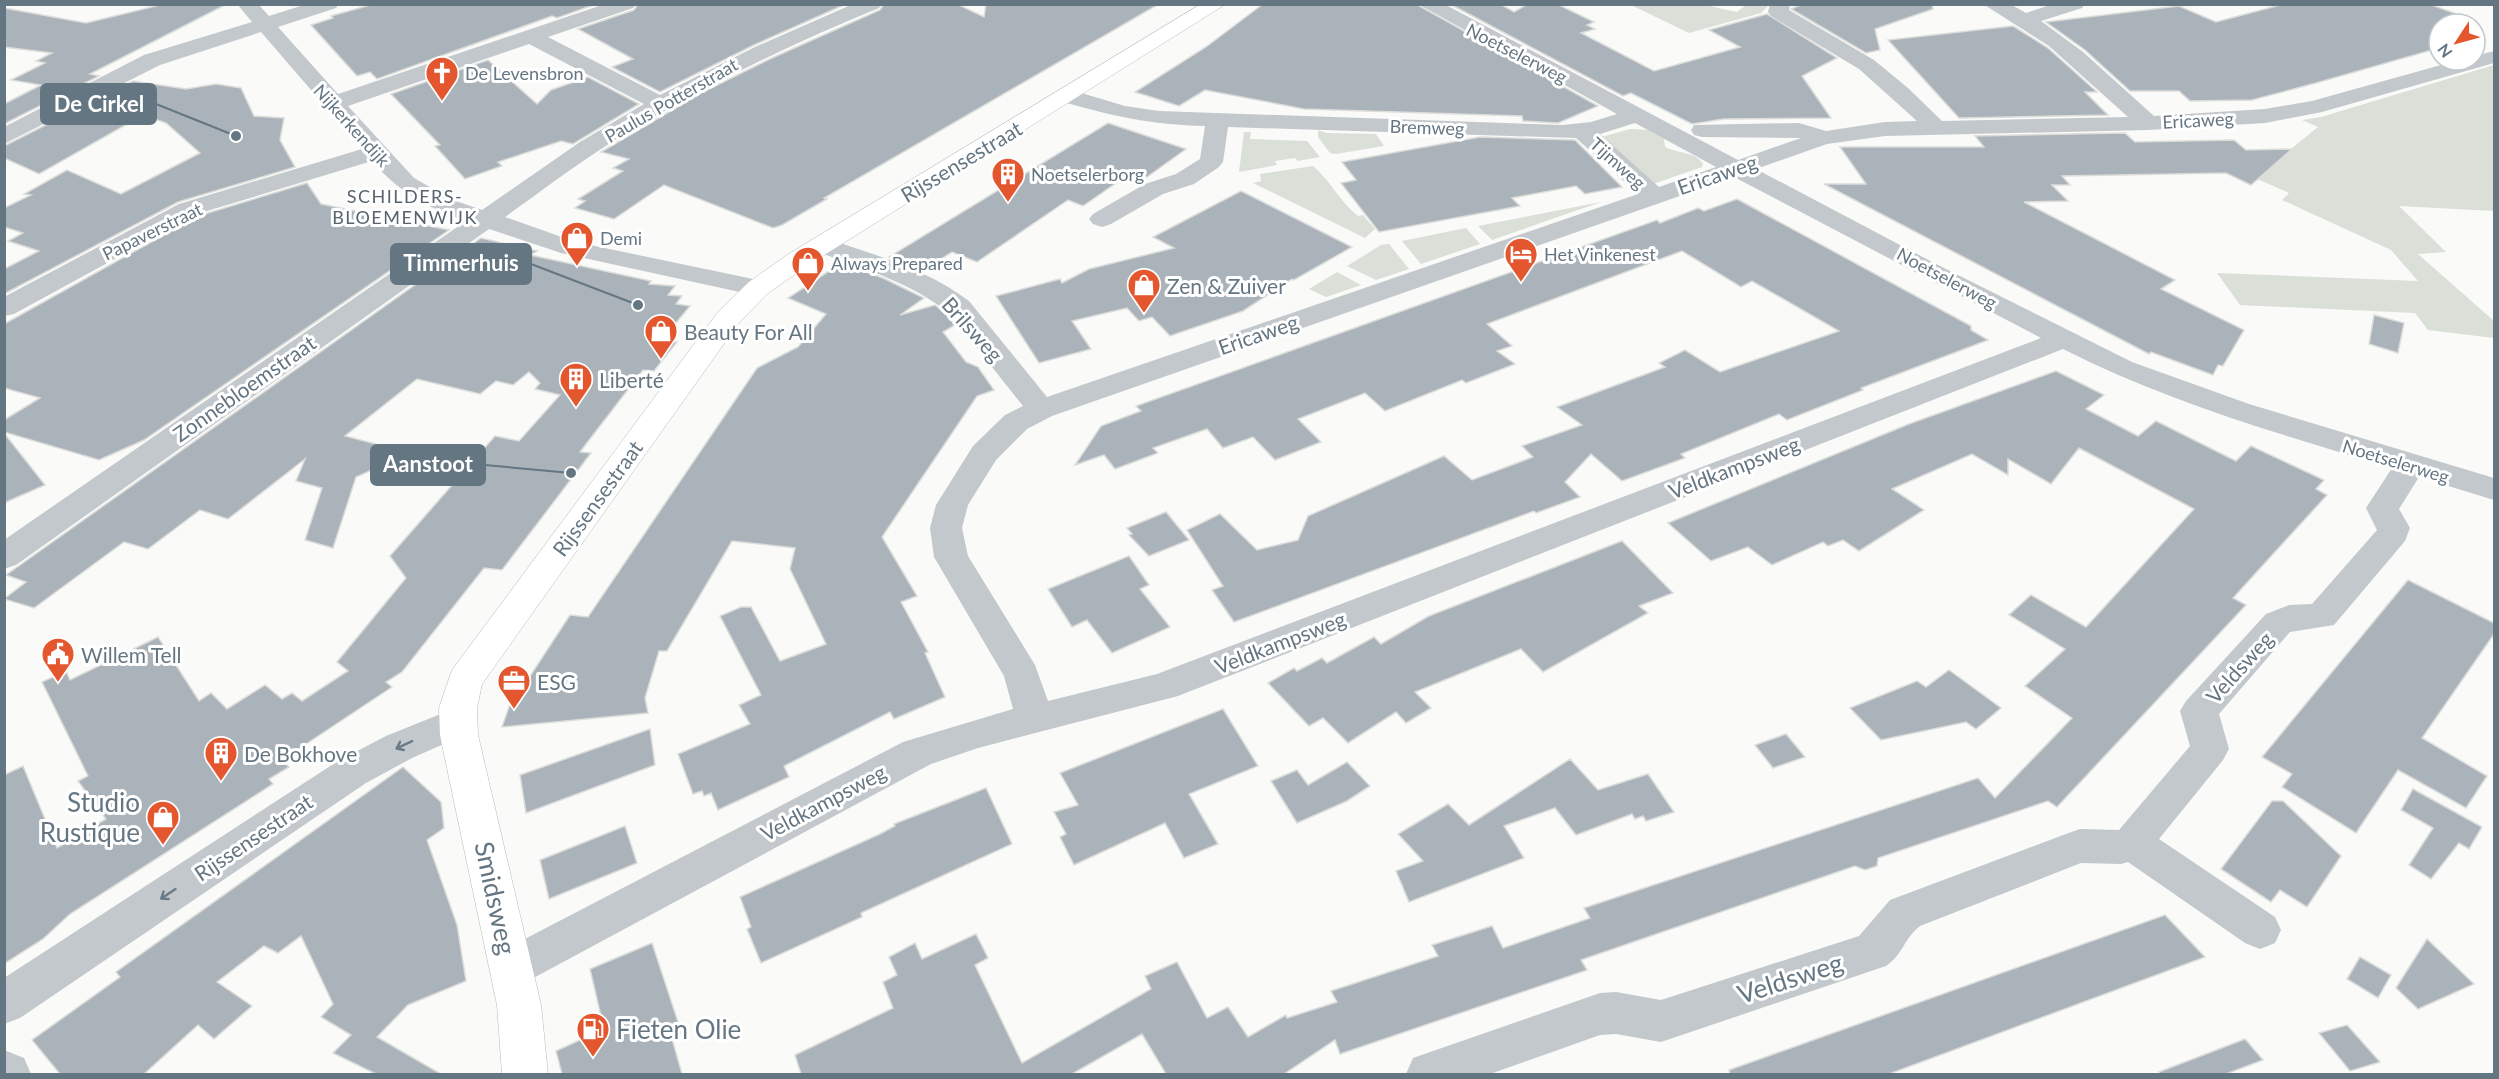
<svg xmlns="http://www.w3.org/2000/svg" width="2499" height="1079" font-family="Lato,sans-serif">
<rect width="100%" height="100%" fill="#fafaf8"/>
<g fill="#dadfd7">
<path d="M1631 5H1705L1737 12 1746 5H1769L1761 13 1689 33Z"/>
<path d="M2494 65V211L2399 206 2446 252 2418 254 2494 321V338L2428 330 2415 313 2240 305 2217 273 2418 281 2391 250 2282 200 2289 193 2255 178 2318 127 2302 120 2321 117Z"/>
<path d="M1630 129 1648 130 1664 139 1665 147C1678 154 1695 151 1703 164L1702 167 1650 185 1598 138Z"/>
<path d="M1318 130 1326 133 1376 134 1384 146 1336 154 1330 153 1318 137Z"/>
<path d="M1244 132H1251L1250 139 1307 141 1320 157 1298 161 1295 158 1275 161 1277 165 1239 172Z"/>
<path d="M1313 166C1331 181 1340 202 1358 216L1363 215 1375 229 1365 238 1253 183 1261 181 1260 174Z"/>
<path d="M1601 202 1492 240 1478 226Z"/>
<path d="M1466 228 1480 244 1421 264 1402 241Z"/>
<path d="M1389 244 1409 269 1376 280 1347 266 1381 245Z"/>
<path d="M1337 272 1361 285 1326 297 1309 289Z"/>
</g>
<g fill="#aab3b9" stroke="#dcdcda" stroke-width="1.5">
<path d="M374 4H596L557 18 552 16 377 79 370 72 357 76 311 25 333 18 331 16Z"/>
<path d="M638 4H846L754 45 660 92 612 67 633 59 578 29 634 10Z"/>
<path d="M884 4H957L984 17 986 4H1159L824 198 827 199 782 225 773 228 664 185 614 219 575 208 585 201 578 199 623 171 613 168 629 159 601 152 701 93 772 58 880 10Z"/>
<path d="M1263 4H1416L1598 106 1558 123 1523 121 1522 116 1304 109 1205 90 1179 106 1135 92 1206 47Z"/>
<path d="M1450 4H1500L1514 12 1528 4H1557L1594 22 1587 25 1595 29 1581 33 1654 71 1740 47 1709 30 1767 14 1837 58 1802 76 1831 118 1724 119 1692 124 1631 93 1623 96Z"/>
<path d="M1803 4H1932L1933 9 1875 29 1880 50 1866 53 1791 9Z"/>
<path d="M2284 4H2429L2476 21 2439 24V48L2316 83 2252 100 2190 101 2179 91H2130L2085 50 2046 22 2179 6 2216 22Z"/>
<path d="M160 5H225L90 74 99 76 4 124V104L41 85 11 80 45 63 36 61 52 53 4 47V8L86 23Z"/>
<path d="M2013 26 2048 48 2097 92H2085L2108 115 1959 118 1888 40Z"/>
<path d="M488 60 537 104 551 90 588 77 639 104 573 144 561 141 498 162 502 166 465 179 435 146 440 145 391 94Z"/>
<path d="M133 81 186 89 216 84 241 88 254 116 284 118 280 140 295 167 178 202 4 294V269L39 251 8 241 23 233 4 227V208L31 195 24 194 67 170 121 194 200 153 166 123 143 115 39 174 4 158V146Z"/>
<path d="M1108 123 1186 149 1147 177 1132 172 1083 206 1068 200 977 262 952 252 922 271 889 257Z"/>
<path d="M2125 133 2135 142 2234 140 2246 150 2292 149 2251 185 2226 173 2062 176 2070 185H2052L2068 201 2024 202 2175 280 2161 289 2244 330 2223 366 2218 365 2213 375 2151 352 2149 354 1824 184H1866L1840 147H1984L1975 136Z"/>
<path d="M1480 137 1575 140 1622 187 1585 194 1576 186 1512 198 1520 206 1379 232 1341 183 1356 180 1342 162Z"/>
<path d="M307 183 321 204 449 230 144 440 99 460 4 432V420L40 398 4 388V324L198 216Z"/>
<path d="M1241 191 1352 247 1294 280 1292 279 1243 311 1170 336 1152 317 1139 321 1127 308 1072 321 1091 349 1039 363 996 296 1060 279 1062 283 1089 269 1174 248 1153 237Z"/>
<path d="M1737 199 1971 326V330L1988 340 1861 388 1863 390 1787 420 1779 414 1681 454 1685 458 1622 481 1591 454 1565 482 1580 497 1536 513 1534 511 1234 622 1212 590 1223 586 1187 530 1220 514 1257 550 1298 540 1308 516 1444 456 1472 480 1533 457 1522 446 1582 425 1557 407 1665 367 1659 363 1685 350 1720 372 1839 331 1752 281 1741 287 1682 251 1487 324 1512 346 1497 351 1515 364 1466 383 1462 380 1385 411 1365 393 1298 419 1321 442 1275 460 1253 437 1223 448 1207 429 1153 448 1158 453 1115 469 1104 455 1075 465 1101 426 1141 411 1136 406 1657 220 1660 223 1698 208 1704 211Z"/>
<path d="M481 238 537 251 530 255 651 281 649 284 675 286 668 295 682 296 676 304 690 306 661 341 677 342 654 371 643 370 580 452 591 453 502 570 484 568 402 672 386 682 392 687 282 760 289 767 269 779 273 784 70 914 43 939 4 964V775L23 766 57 848 106 819 78 781 88 776 42 682 66 671 70 680 158 637 199 701 211 693 227 709 265 685 282 699 292 693 302 701 348 671 337 662 406 578 390 556 495 436 519 441 560 395 535 389 540 383 529 372 513 385 496 381 480 394 417 379 345 436 410 453 356 477 333 548 305 540 322 488 296 481 305 459 228 519 200 510 148 549 124 542 34 608 4 599 26 582 6 575Z"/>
<path d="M841 263 883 278 924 298 900 315 935 305 947 315 955 325 943 332 966 362 978 367 994 390 977 396 882 537 917 596 901 602 928 652 925 653 945 697 894 719 890 712 784 766 789 777 718 810 711 793 704 796 702 791 693 794 678 754 750 724 739 705 761 695 720 616 741 607H751L780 661 826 644 790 569 795 548 732 541 667 651H659L645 698 648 713 502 727 516 687H523L570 615 588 617 757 368 798 347 826 314 788 298Z"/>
<path d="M2374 315 2404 323 2398 353 2369 344Z"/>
<path d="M2056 371 2104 395 2086 409 2138 436 2156 421 2236 461 2251 446 2324 480 2316 489 2327 495 2233 598 2246 605 2057 807 2048 801 1878 858 1877 866 1865 870 1855 866 1639 940 1581 960 1587 970 1340 1054 1335 1040 1284 1074H1166L1142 1034 1072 1074H801L795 1055 893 1008 883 982 897 975 889 957 915 943 922 959 976 934 988 958 975 965 1022 1063 1151 989 1145 976 1177 962 1207 1018 1228 1007 1248 1037 1286 1015 1287 1018 1337 1002 1331 991 1438 956 1432 945 1492 926 1503 948 1590 918 1584 908 1978 778 1995 798 2072 718 2025 686 2065 649 2009 615 2031 595 2086 627 2194 509 2079 448 2051 484 2008 459V475L1972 454 1892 489 1924 510 1859 551 1843 540 1828 546 1823 542 1772 565 1748 547 1711 561 1668 523 1909 424Z"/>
<path d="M4 433 45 485 4 503Z"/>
<path d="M1166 512 1189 540 1149 556 1129 535 1132 534 1127 528Z"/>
<path d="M1622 541 1673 593 1639 606 1648 613 1543 672 1521 649 1415 692 1431 708 1406 723 1396 712 1348 743 1323 718 1309 726 1268 683 1294 668 1297 671 1322 658 1327 663 1374 637 1381 644 1429 616Z"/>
<path d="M1129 556 1149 585 1140 589 1170 627 1112 653 1087 620 1072 627 1048 589Z"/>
<path d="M2408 580 2494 623V634L2422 738 2487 776 2466 808 2398 770 2356 833 2282 787 2292 774 2262 757Z"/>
<path d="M1949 670 2001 708 1976 729 1966 722 1881 740 1850 708 1917 681 1926 687Z"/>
<path d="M1223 709 1258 766 1189 794 1218 844 1184 858 1165 823 1074 865 1060 837 1066 834 1054 812 1078 805 1060 773Z"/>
<path d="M650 729 655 765 526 813 520 775Z"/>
<path d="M1786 734 1805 757 1773 768 1755 745Z"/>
<path d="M1570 759 1598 790 1648 774 1674 812 1646 821 1643 816 1635 819 1632 814 1576 835 1555 808 1504 826 1524 858 1409 902 1396 871 1423 861 1398 834 1448 804 1469 825Z"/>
<path d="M1347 762 1370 786 1347 801 1297 823 1271 781 1297 770 1308 785Z"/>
<path d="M403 767 441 802 444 828 427 840 457 925 466 981 408 1005 377 1037 441 1074H376L333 1053 351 1035 321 1017 333 1004 301 936 278 953 264 946 217 982 252 1006 214 1039 198 1025 144 1074H60L32 1040 120 977 116 972Z"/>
<path d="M986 788 1012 844 861 913 862 917 761 963 747 929 751 927 740 897 880 834 895 826 894 824Z"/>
<path d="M2413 789 2482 827 2469 849 2459 843 2431 879 2409 865 2433 828 2401 810Z"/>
<path d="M2272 801H2283L2341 856 2307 907 2280 890 2271 902 2221 869Z"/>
<path d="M625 826 637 863 549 899 540 860Z"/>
<path d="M2165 915 2205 957 1889 1074H1730L1729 1070Z"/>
<path d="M2427 939 2474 984 2418 1009 2396 988Z"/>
<path d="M652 943 682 1034 672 1039 682 1074H562L556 1051 604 1029 590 969Z"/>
<path d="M2360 957 2391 975 2378 998 2347 979Z"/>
<path d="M2347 1025 2380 1062 2350 1071 2319 1033Z"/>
<path d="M2245 1039 2263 1060 2226 1074H2160L2159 1072Z"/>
</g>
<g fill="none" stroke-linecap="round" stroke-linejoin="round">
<g stroke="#b5babe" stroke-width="1">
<path id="major" d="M1201 4H1226L805 267 767 294 738 324 482 684 477 708 478 735 541 1005 548 1074H502L497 1005 440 735 439 708 452 670 718 312 749 282 787 255Z"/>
</g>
<g fill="#c3c8cc" fill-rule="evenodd">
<path d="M237 4H258L269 16 307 4H339L336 8 278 27 338 94 605 4H636L633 8 548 37 660 95 755 47 828 15 853 4H882L879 8C782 48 686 94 598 151 566 172 536 195 505 217L576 242 767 282 771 288 767 294 758 296 561 253 489 229 16 565 4 569V540L466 221C426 207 400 193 372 161L197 214 14 314 4 316V297L179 204 362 149 261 32 160 65 4 144V127L144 55 252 22ZM529 44 644 104 580 142 482 210 453 200 414 178 348 106Z"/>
<path d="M1418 4H1444L1738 160 1801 138 1702 137 1694 135 1691 130 1694 125 1799 123 1826 131 1885 122 1917 121 1859 69 1771 16 1768 12 1770 4H1790L1789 10 1874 60 1908 88 1942 121 2128 117 2049 46 1983 4H2010L2026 13 2053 4H2085L2082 8 2041 21 2083 52 2154 116 2265 109 2312 101 2459 60H2475V56L2494 51V63L2322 112 2265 123 2148 130 1885 136 1827 144 1756 169 1936 264 2132 362 2249 404 2494 478V500L2419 477 2399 509 2410 528 2405 541 2334 625 2290 632 2219 714 2229 749 2223 760 2159 839 2275 917 2281 930 2275 943 2260 949 2245 943 2128 862 2121 864 2081 863 1920 926C1905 937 1902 956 1886 966L1661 1042 1616 1034 1600 1035 1490 1074H1406L1413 1058 1600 993 1616 992 1661 1000 1859 936 1890 900 2066 834 2080 829 2119 830 2190 746 2180 711 2186 701 2266 614 2289 605 2312 604 2377 530 2366 508 2392 468C2280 434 2167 402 2063 349L1178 696 978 748 931 764 526 982 511 988 496 982 489 968 496 954 903 742 1013 709 1004 676 934 557 930 528 936 505 973 446 1005 415 1023 406 949 313C909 281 860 268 813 250L809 245 813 240 822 237 831 240C879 256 928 270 969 301L1047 397 1638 194 1576 138 1228 127 1223 162 1219 167 1194 184 1163 194 1111 224 1102 227 1093 224 1089 219 1093 214 1145 184 1176 174 1200 159 1205 126C1152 125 1111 116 1060 101L1057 96 1060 91 1068 89 1125 106 1159 111 1563 125 1591 122 1617 114ZM1635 123 1716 167 1659 187 1600 134ZM1734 177 2041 338 1157 674 1048 701 1035 665 968 556 962 528 968 505 996 460 1027 429 1052 416Z"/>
<path d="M458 707 471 712 477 722 471 732 412 758 366 783 20 1018 4 1024V978L338 761 386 736Z"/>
<path d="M4 1050 24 1058 31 1074H4Z"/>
</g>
<use href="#major" fill="#fff" fill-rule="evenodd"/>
</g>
<defs><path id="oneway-shaft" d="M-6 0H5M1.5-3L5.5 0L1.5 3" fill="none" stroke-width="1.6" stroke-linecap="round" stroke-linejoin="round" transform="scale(1.5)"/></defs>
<g stroke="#6a7a87">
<use href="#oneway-shaft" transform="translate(404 745) rotate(155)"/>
<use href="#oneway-shaft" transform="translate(168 894) rotate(146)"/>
</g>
<defs>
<g id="church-pin" transform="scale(1.725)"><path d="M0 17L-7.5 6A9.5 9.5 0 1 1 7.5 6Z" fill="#e4572e" stroke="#fff"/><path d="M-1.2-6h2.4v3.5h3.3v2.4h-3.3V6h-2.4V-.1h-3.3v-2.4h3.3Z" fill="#fff"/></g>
<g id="building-pin" transform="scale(1.725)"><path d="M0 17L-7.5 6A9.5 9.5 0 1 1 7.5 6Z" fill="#e4572e" stroke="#fff"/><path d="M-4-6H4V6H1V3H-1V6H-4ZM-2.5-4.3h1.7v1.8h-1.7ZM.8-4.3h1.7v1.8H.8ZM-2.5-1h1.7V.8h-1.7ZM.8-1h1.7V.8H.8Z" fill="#fff"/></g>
<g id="shop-pin" transform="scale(1.725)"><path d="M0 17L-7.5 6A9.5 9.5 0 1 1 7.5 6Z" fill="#e4572e" stroke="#fff"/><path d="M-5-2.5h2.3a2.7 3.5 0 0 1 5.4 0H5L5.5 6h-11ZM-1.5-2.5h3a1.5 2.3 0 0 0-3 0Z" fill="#fff"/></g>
<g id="hotel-pin" transform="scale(1.725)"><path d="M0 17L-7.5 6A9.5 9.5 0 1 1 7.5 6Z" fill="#e4572e" stroke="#fff"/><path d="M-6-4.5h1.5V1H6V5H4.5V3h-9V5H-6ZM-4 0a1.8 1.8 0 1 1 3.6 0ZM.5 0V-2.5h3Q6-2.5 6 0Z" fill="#fff"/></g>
<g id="civic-pin" transform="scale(1.725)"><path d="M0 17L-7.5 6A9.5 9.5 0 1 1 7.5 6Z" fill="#e4572e" stroke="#fff"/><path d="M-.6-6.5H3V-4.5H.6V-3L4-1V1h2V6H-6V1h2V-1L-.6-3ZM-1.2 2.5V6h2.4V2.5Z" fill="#fff"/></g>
<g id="office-pin" transform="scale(1.725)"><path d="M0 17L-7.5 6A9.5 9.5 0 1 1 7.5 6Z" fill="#e4572e" stroke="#fff"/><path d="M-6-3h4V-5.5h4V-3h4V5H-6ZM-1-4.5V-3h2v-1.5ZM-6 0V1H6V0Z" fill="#fff"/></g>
<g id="fuel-pin" transform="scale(1.725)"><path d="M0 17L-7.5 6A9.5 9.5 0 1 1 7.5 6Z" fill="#e4572e" stroke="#fff"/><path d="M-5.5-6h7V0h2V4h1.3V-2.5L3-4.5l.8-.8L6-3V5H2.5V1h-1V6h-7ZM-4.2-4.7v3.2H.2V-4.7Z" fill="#fff"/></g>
</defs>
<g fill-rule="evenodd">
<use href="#church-pin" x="442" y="73"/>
<use href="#building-pin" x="1008" y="174"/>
<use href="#shop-pin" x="577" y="238"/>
<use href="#hotel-pin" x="1521" y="254"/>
<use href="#shop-pin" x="808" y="263"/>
<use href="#shop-pin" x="1144" y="285"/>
<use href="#shop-pin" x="661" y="331"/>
<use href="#building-pin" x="576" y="379"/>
<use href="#civic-pin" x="58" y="654"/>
<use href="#office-pin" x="514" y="681"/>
<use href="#building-pin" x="221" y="753"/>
<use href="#shop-pin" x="163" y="817"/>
<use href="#fuel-pin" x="593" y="1029"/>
</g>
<g text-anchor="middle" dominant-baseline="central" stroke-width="6" stroke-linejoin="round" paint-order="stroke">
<g font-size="18" fill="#657683" stroke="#fff">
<text transform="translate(1517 53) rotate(27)">Noetselerweg</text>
<text transform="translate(671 100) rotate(-30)">Paulus Potterstraat</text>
<text transform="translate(2198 120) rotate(-3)">Ericaweg</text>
<text transform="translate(352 125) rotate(48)">Nijkerkendijk</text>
<text transform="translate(1427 127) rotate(2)">Bremweg</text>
<text transform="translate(1618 163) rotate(42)">Tijmweg</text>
<text transform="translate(152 231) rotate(-26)">Papaverstraat</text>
<text transform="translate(1947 278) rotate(28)">Noetselerweg</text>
<text transform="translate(2396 461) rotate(17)">Noetselerweg</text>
</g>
<g font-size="18" fill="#657683" stroke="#fff" text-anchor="start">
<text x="465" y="73">De Levensbron</text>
<text x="1031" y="174">Noetselerborg</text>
<text x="600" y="238">Demi</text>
<text x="1544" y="254">Het Vinkenest</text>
<text x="831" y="263">Always Prepared</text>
</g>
<g font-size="18" letter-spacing="1.5" fill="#57646e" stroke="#fff">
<text x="405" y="196">SCHILDERS-<tspan x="405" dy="21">BLOEMENWIJK</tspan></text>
</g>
<g font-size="21" fill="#657683" stroke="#fff">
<text transform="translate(961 161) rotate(-31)">Rijssensestraat</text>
<text transform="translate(1717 174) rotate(-19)">Ericaweg</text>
<text transform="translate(973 329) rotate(48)">Brilsweg</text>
<text transform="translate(1258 334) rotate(-19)">Ericaweg</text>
<text transform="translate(244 388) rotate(-35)">Zonnebloemstraat</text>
<text transform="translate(1734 467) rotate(-21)">Veldkampsweg</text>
<text transform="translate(597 498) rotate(-54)">Rijssensestraat</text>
<text transform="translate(1280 642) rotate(-21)">Veldkampsweg</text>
<text transform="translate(2239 667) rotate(-48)">Veldsweg</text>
<text transform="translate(823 802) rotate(-28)">Veldkampsweg</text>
<text transform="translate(253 837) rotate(-34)">Rijssensestraat</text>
</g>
<g font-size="21" fill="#657683" stroke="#fff" text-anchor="start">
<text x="1167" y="285">Zen &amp; Zuiver</text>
<text x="684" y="331">Beauty For All</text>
<text x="599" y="379">Liberté</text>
<text x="81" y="654">Willem Tell</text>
<text x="537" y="681">ESG</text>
<text x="244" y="753">De Bokhove</text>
</g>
<g font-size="26" fill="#657683" stroke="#fff" text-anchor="end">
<text x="140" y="802">Studio<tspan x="140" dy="30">Rustique</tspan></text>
<text x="616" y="1029" text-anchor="start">Fieten Olie</text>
</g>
<g font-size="26" fill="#657683" stroke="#fff">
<text transform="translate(496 898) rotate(78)">Smidsweg</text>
<text transform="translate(1790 978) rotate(-18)">Veldsweg</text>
</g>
</g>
<path fill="none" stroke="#657683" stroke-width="2" d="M236 136L156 104M638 305L531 264M571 473L485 465"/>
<g fill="#657683" stroke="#fff" stroke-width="2">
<circle cx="236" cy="136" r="6"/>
<circle cx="638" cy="305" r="6"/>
<circle cx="571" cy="473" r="6"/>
</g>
<g fill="#657683" stroke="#657683" stroke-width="2">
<rect x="41" y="84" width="115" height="40" rx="6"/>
<rect x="391" y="244" width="140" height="40" rx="6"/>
<rect x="371" y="445" width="114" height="40" rx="6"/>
</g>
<g font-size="22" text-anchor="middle" font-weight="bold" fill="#fff">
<text x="99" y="112">De Cirkel</text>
<text x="461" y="271">Timmerhuis</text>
<text x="428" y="472">Aanstoot</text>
</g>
<rect width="2499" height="1079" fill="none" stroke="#657683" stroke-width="12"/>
<g transform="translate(2457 42) rotate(234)"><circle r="28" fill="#ffffff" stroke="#c1c8cd" stroke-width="1.5"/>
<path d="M0-4.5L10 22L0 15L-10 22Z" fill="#e4572e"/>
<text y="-9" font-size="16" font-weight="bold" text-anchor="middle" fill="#657683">N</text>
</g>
</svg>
